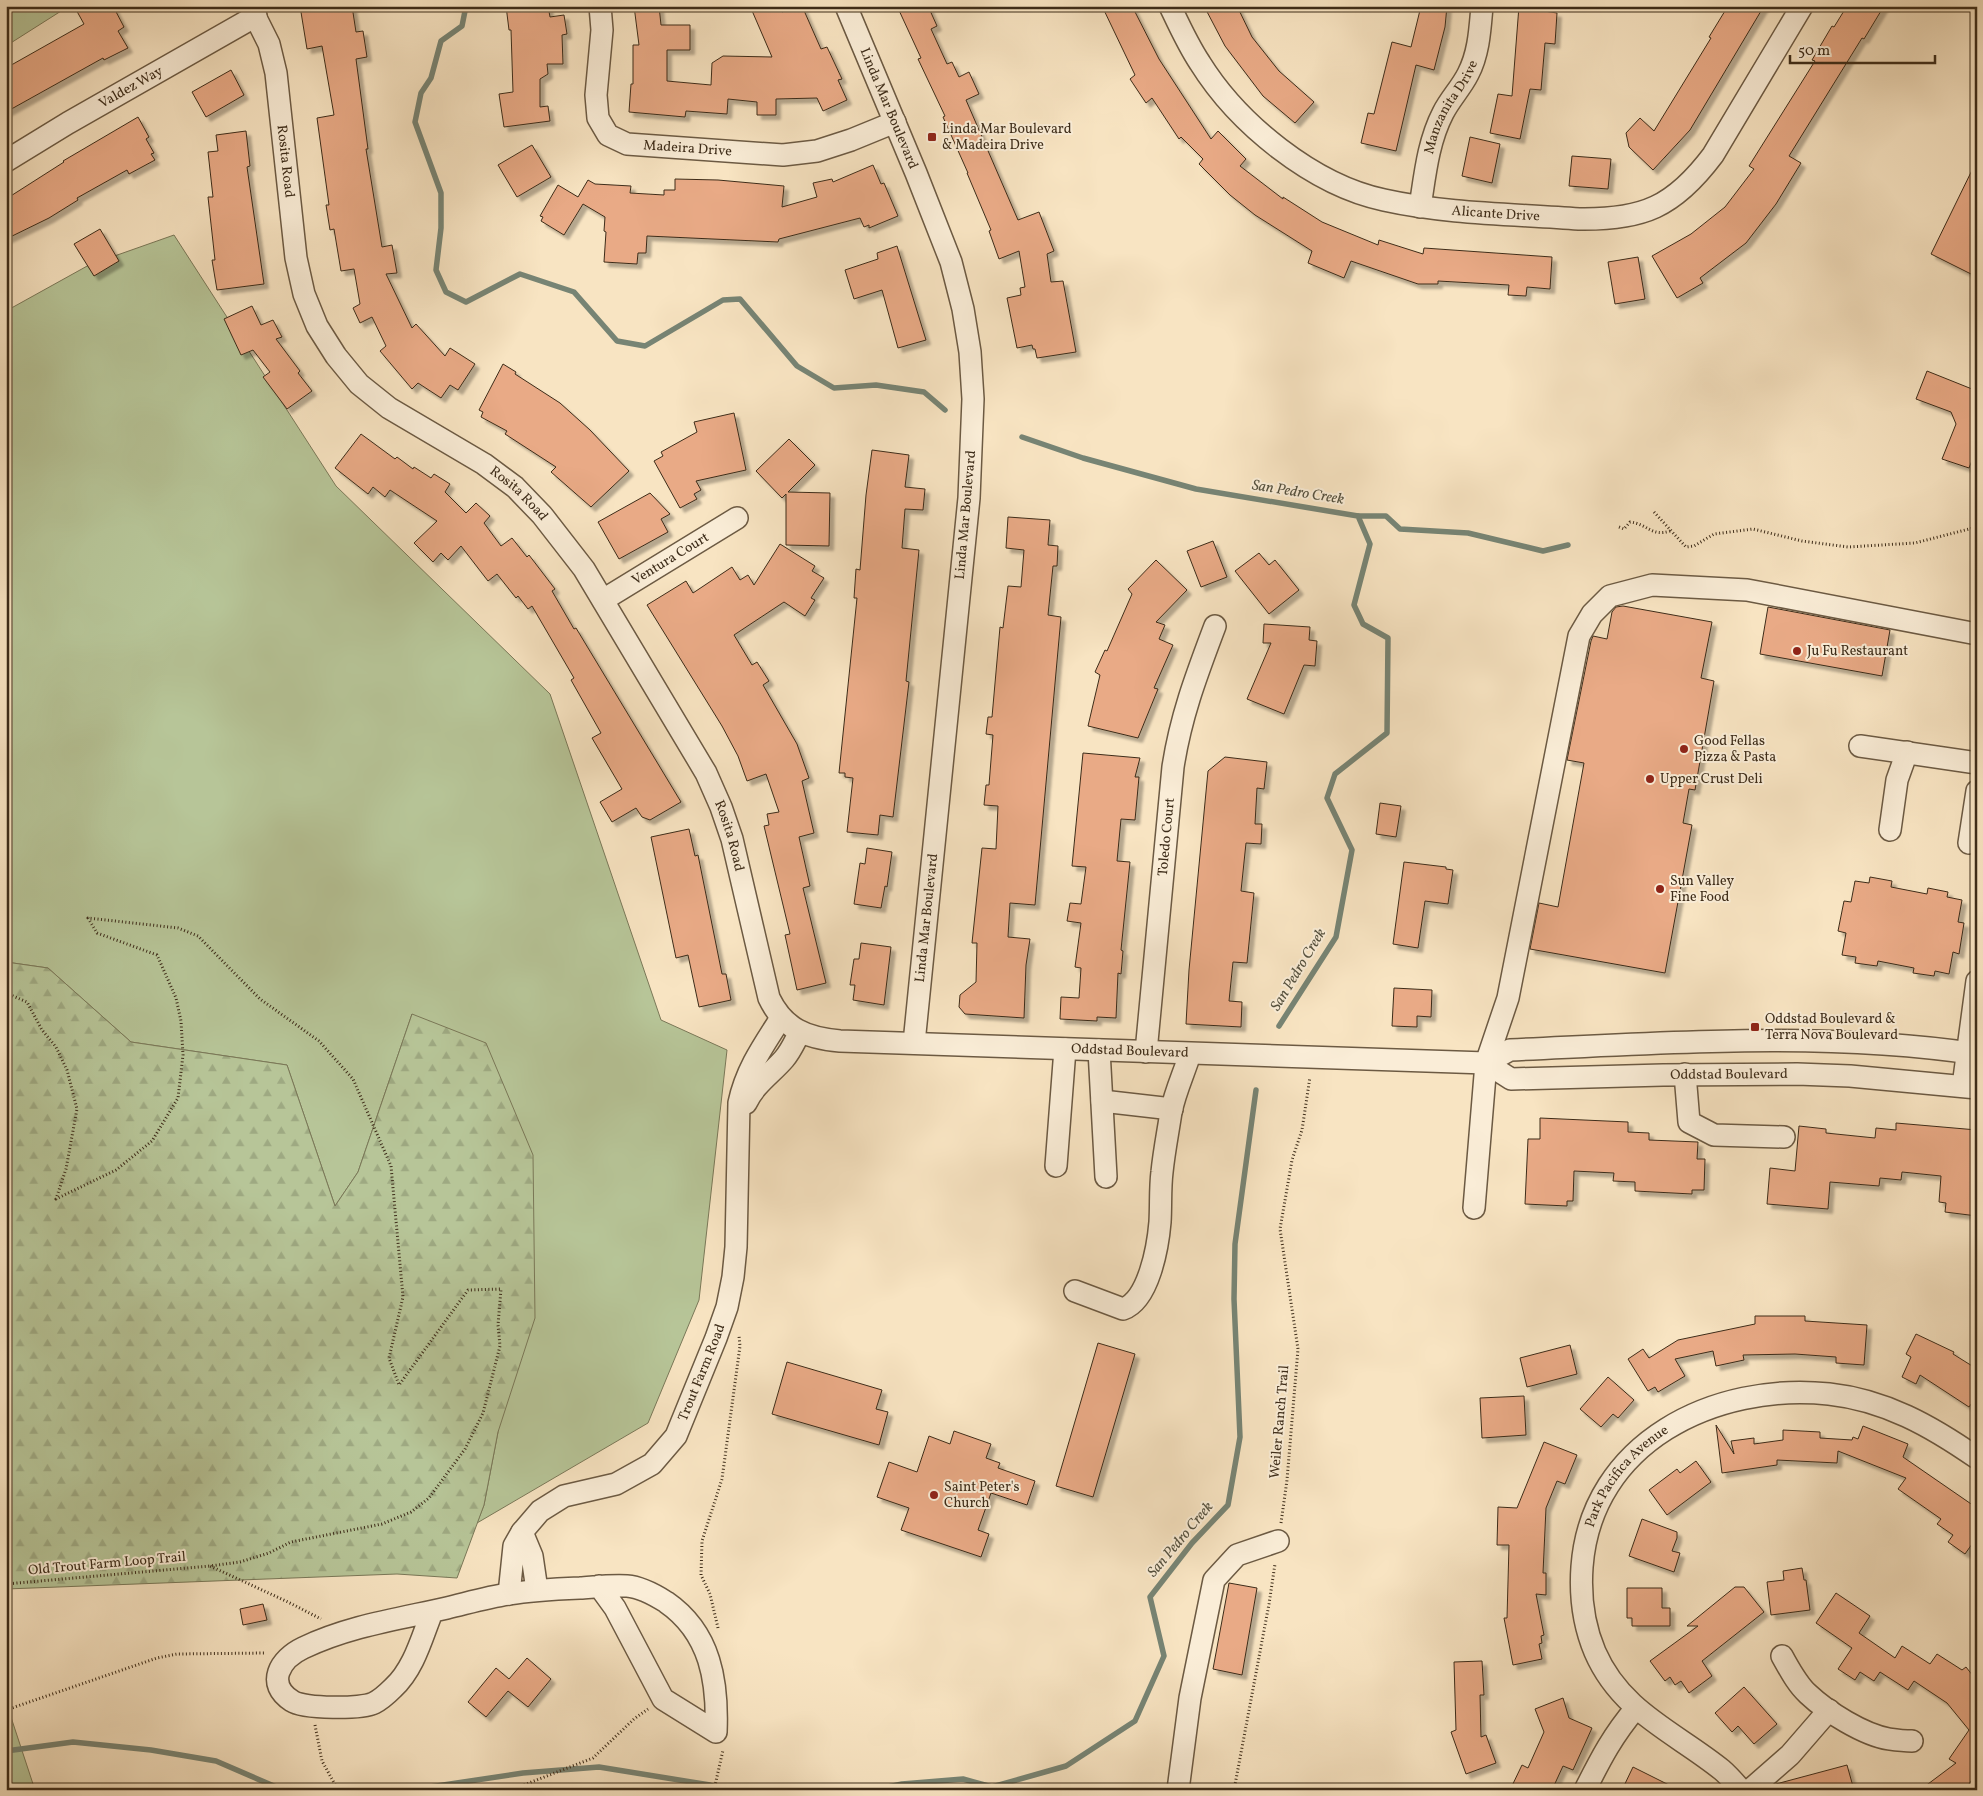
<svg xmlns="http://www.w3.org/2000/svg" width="1983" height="1796" font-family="Vollkorn,serif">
<defs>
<pattern id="forest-firs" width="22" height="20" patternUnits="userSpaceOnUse" patternTransform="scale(1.25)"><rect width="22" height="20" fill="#b7c598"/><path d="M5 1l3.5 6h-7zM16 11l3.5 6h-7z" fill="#9ea982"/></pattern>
<filter id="shadow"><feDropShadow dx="4.5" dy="4.5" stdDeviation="1" flood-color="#0004"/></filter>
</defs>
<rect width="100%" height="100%" fill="#f8e4c2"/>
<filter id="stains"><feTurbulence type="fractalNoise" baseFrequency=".004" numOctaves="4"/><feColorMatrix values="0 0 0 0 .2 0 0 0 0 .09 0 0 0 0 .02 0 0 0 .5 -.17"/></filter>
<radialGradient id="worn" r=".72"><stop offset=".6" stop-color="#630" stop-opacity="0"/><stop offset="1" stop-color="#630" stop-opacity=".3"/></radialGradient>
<g fill="#b7c598" stroke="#7a7858">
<path d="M6 6H69L6 46Z"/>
<path d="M174 235 336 486 550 694 661 1020 727 1050 699 1300 648 1423 477 1523 484 1505 498 1432 412 1014 358 1172 335 1206 287 1065 131 1042 48 968 6 962V311L89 265Z"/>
<path d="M6 1702 35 1790H6Z"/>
</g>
<path fill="url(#forest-firs)" stroke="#7a7858" d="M6 962 48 968 131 1042 287 1065 335 1206 358 1172 412 1014 486 1043 533 1155 535 1318 498 1432 484 1505 457 1578 397 1574 6 1589Z"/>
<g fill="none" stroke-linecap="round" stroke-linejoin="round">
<g stroke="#778474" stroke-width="5.5">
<path d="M466 6 462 26 441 41 431 78 421 93 415 122 441 193V228L436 270 446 292 466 302 520 274 574 292 617 341 645 346 723 300 740 299 797 366 834 388 876 385 924 392 945 410"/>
<path d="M1022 437 1083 458 1196 489 1358 516 1370 544 1354 605 1363 624 1388 638 1387 733 1335 774 1327 798 1352 850 1336 937 1279 1026"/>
<path d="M1358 516H1386L1400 529 1468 533 1543 551 1568 545"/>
<path d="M6 1751 73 1742 151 1750 216 1761 283 1790"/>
<path d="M992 1787 1066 1766 1135 1721 1164 1656 1150 1597 1192 1543 1228 1505 1240 1437 1234 1299 1235 1244 1256 1090"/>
<path d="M410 1790 523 1773 599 1767 710 1785 725 1790"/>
<path d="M874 1790 902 1784 963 1779 992 1787"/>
</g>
</g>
<g fill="#e9aa86" stroke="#3d2c19" filter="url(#shadow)">
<path d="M74 6H113L124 27 118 31 128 48 104 60 103 58 6 112V68L84 24Z"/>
<path d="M300 6H352L356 32 363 31 367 57 356 59 368 149H366L382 247 392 245 397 273 386 274 412 328 416 324 445 356 450 348 475 364 458 390 450 385 441 398 418 383 412 389 380 351 386 346 372 317 360 323 353 308 360 304 354 269 341 271 334 229 330 230 326 205H329L317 118 334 115 322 46 307 49Z"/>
<path d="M506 6H548L550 17 564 15 567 34 562 35 563 64H547L548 74 540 79V107L548 106 550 121 504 127 499 94 513 92 511 30H509Z"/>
<path d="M634 6H659L661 25H690V50H667V81L711 85 712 63 723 56 772 57 750 6H780L782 12 794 6H802L821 49 827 47 842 79 838 80 847 100 823 111 817 98 776 99V115H757V102L728 99 727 114 686 111 685 117 629 112 631 84H633V45H639Z"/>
<path d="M897 6H928L937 26 931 29 947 64 952 62 959 77 969 72 979 94 966 100 1018 220 1039 212 1054 251 1047 254 1051 282 1063 281 1076 352 1037 358 1035 349H1033L1032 345 1017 348 1007 298 1021 295 1020 288 1025 287 1019 251 999 259 989 231 991 230 967 173H968L943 117 945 116 918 59 921 58Z"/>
<path d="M1102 6H1132L1159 59 1211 139 1218 131 1246 159 1240 166 1283 199V197L1322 222 1378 245 1379 240 1423 254 1424 248 1552 257 1550 289 1527 287 1526 296 1508 295 1509 285 1438 281V284H1418L1351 261 1344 278 1308 263 1312 251 1255 215 1230 195 1199 164 1203 159 1181 137 1179 139 1152 98 1146 103 1130 79 1135 75Z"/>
<path d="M1204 6H1237L1252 37 1279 71 1314 102 1295 123 1263 96 1225 46Z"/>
<path d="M1421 6H1447L1445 27 1434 70 1416 65 1396 151 1361 143 1368 113 1374 114 1392 42 1411 47Z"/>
<path d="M1519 6 1544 9V11L1557 13 1555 44 1545 43 1541 90 1530 89 1520 139 1490 133 1498 94 1512 96Z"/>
<path d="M1728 6H1764L1690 130 1653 170 1629 147 1626 133 1640 118 1654 131 1711 38 1709 37Z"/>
<path d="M1847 6H1884L1864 39 1862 38 1789 156 1801 163 1776 204 1746 243 1700 278 1703 283 1677 298 1652 256 1691 234 1725 207 1754 169 1749 166 1815 61 1812 60 1832 26 1834 27Z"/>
<path d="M231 70 244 95 206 117 192 92Z"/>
<path d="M138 117 149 137 146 139 154 153 151 154 155 160 129 174 127 170 77 198 78 200 49 218 6 239V199L64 162 63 161Z"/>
<path d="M246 131 250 166 247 167 264 284 217 290 212 260H215L208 197H213L208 152 218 151 216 135Z"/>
<path d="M1470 137 1500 144 1492 183 1462 176Z"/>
<path d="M532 145 551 177 517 197 498 165Z"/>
<path d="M1572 156 1611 159 1608 189 1569 186Z"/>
<path d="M1977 160V277L1931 254Z"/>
<path d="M873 165 881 184 884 183 898 216 869 228V225L864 227 860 218 779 239 778 242 647 236 646 253H638L637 264 604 262 606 232 604 231 605 217 583 204 564 235 541 221 543 217 540 216 558 185 578 197 588 180 595 184 631 186 630 193 664 195V190H675V179L718 180 784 186 782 207 817 197 813 183 832 179 833 182Z"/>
<path d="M100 229 119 261 94 276 74 244Z"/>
<path d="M897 246 926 340 898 348 882 290 854 299 845 270 878 259 877 253Z"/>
<path d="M1638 257 1645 299 1615 304 1608 262Z"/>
<path d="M252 306 261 325 273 320 282 337 276 339 300 371 298 373 312 391 287 409 263 377 270 372 253 350 241 355 224 319Z"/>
<path d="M503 364 516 372 515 374 560 403 590 430 629 471 591 507 551 472 556 467 505 434 507 431 481 417 483 412 479 410Z"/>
<path d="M1927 371 1977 391V448L1969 468 1942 459 1956 424 1951 412 1916 399Z"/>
<path d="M734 413 746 470 696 481 701 490 694 494 697 499 680 508 654 461 663 456 661 452 697 432 694 422Z"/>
<path d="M361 434 395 459 397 457 413 469 414 467 431 478 434 474 450 484 445 492 466 513 476 503 490 516 484 523 501 546 512 538 527 557 529 555 555 589 552 591 574 629 576 628 681 802 650 820 642 817 636 808 612 822 600 802 622 789 592 738 601 733 571 680 574 678 532 606 528 609 518 596 516 598 497 574 488 581 461 546 448 560 441 553 433 562 414 543 437 521 390 490 385 497 373 487 368 494 335 468Z"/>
<path d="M789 439 815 465 788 492 830 493 829 546 786 545V494L782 498 756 471Z"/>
<path d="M872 450 909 455 905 487 925 489 923 510 905 509 902 548 919 550 906 681 909 682 893 817 880 815 878 835 847 832 853 778 845 777V773H839L857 598H854L856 569 860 570 866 495Z"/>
<path d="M650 493 670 514 661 519 668 532 619 559 598 522Z"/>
<path d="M1008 517 1050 520 1048 545 1058 546 1057 566H1053L1048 615 1061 617 1035 905 1010 903 1008 937 1030 939 1026 965 1024 1018 965 1014 959 1007 960 995 976 982 977 943H972L982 848 996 849 998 806 984 805 986 785H989L993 735 986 734 988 717H992L1000 627 1003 628 1008 586 1021 587 1024 550 1006 548Z"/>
<path d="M1213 541 1227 577 1201 587 1187 551Z"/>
<path d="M780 544 815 566 812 571 824 578 811 598 815 600 805 616 784 602 734 635 752 665 757 662 769 681 763 685 797 744 809 778 802 781 814 833 799 837 810 886 803 888 826 983 797 990 785 935 790 934 764 826 769 825 767 814 779 812 766 774 747 781 738 756 722 726 647 605 686 581 693 593 732 567 740 580 748 575 754 585Z"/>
<path d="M1259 553 1269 565 1275 560 1299 590 1269 614 1235 571Z"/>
<path d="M1156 560 1187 590 1156 622 1165 625 1159 639 1173 645 1154 688 1158 689 1138 738 1088 726 1100 675 1095 672 1105 650 1107 651 1132 594 1128 589Z"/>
<path d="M1623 606 1712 622 1701 678 1714 681 1695 790 1689 789 1683 823 1692 825 1665 973 1530 949 1539 903 1558 907 1584 763 1567 760 1591 641 1593 636 1607 639 1612 612 1616 607Z"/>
<path d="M1768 607 1890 630 1882 676 1760 654Z"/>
<path d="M1264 624 1310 627 1309 640 1317 641 1315 666 1304 665 1284 714 1247 699 1271 643H1263Z"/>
<path d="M1083 753 1140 758 1135 777H1139L1135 820 1121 819 1117 861 1130 862 1121 950 1123 951 1121 974 1118 973 1116 1018 1097 1017V1021L1060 1019 1061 997 1079 998 1081 968 1075 967 1081 923 1067 921 1070 903 1081 904 1086 867 1072 866Z"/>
<path d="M1225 757 1267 762 1264 789 1257 788 1255 824H1262L1261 844 1246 843 1241 891 1254 893 1247 963 1233 962 1229 1001 1242 1002 1241 1027 1186 1024 1189 970 1208 771Z"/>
<path d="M1380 803 1401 806 1396 837 1376 834Z"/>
<path d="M689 829 695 856 698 855 722 974H726L731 1000 699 1007 688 955 676 958 651 837Z"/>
<path d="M867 848 892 852 887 887 885 886 881 908 854 904 860 863 865 864Z"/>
<path d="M1404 862 1446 867V869L1453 870 1448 904 1425 901 1418 948 1393 944Z"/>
<path d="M1870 877 1892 881 1891 887 1927 894 1928 888 1948 892 1947 897 1962 900 1958 922 1964 923 1959 954 1953 952 1949 974 1935 971 1934 976 1913 973 1914 968 1878 961 1877 966 1855 963 1856 957 1842 955 1846 933 1838 931 1844 901 1851 902 1855 881 1869 883Z"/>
<path d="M861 943 891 947 884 1005 853 1000 855 985H850L854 959H859Z"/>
<path d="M1394 988 1432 990 1431 1017 1417 1016V1027L1392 1026Z"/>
<path d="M1540 1118 1628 1122V1132L1649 1133V1140L1698 1142 1697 1159H1705L1704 1190H1692V1194L1635 1191V1182L1613 1181 1614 1173 1574 1171 1573 1201H1567V1206L1525 1204 1528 1139H1540Z"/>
<path d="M1896 1123 1977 1130V1216L1945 1212 1946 1203 1939 1202 1941 1176 1902 1172 1901 1180 1880 1178 1879 1186 1830 1182 1828 1209 1767 1204 1770 1168 1795 1171 1799 1126 1826 1129V1133L1875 1138 1876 1128 1896 1130Z"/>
<path d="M1755 1316H1805V1321L1867 1325 1864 1365 1836 1363V1357L1795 1354 1743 1355 1744 1360 1716 1366 1713 1351 1675 1359 1685 1376 1658 1392 1655 1387 1648 1391 1628 1359 1643 1349 1649 1358 1678 1340 1755 1324Z"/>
<path d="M1916 1334 1954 1352 1953 1354 1977 1369V1396L1969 1407 1920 1375 1916 1384 1902 1377 1911 1357 1906 1354Z"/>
<path d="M1098 1343 1135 1354 1093 1497 1056 1486Z"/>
<path d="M1570 1345 1577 1374 1527 1387 1520 1358Z"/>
<path d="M787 1362 882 1390 876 1409 888 1412 879 1445 772 1414Z"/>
<path d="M1608 1377 1634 1400 1618 1418 1613 1414 1601 1427 1580 1409Z"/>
<path d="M1524 1396 1526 1435 1482 1438 1480 1398Z"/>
<path d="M1716 1425 1734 1454 1731 1441 1754 1438V1444L1783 1440V1430L1820 1432V1438L1852 1440 1853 1437 1858 1439 1863 1426 1908 1444 1903 1457 1977 1508V1537L1965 1554 1948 1542 1953 1535 1937 1524 1941 1519 1898 1489 1906 1478 1838 1451 1837 1463 1777 1460V1465L1722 1473Z"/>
<path d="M954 1431 991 1444 986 1458 1000 1463 998 1468 1035 1481 1027 1505 991 1493 978 1530 989 1534 981 1557 901 1530 909 1508 877 1497 889 1462 917 1472 929 1436 950 1444Z"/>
<path d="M1544 1442 1577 1455 1565 1484 1557 1481 1546 1508 1543 1573H1546V1595L1536 1594 1544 1635 1541 1636 1542 1643 1539 1644 1542 1659 1513 1665 1504 1618H1507L1509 1545H1497L1498 1507 1517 1508Z"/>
<path d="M1696 1461 1711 1482 1667 1515 1649 1490 1677 1469 1680 1473Z"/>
<path d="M1642 1519 1677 1532V1538L1672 1551 1680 1553 1674 1572 1629 1556Z"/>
<path d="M1802 1568 1804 1580H1806L1810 1610 1771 1615 1767 1582 1784 1580 1783 1571Z"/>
<path d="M1229 1583 1257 1588 1242 1675 1213 1669Z"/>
<path d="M1735 1587H1744L1764 1612 1702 1661 1712 1676 1689 1693 1681 1681 1675 1685 1670 1677 1665 1681 1650 1661 1698 1626H1687Z"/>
<path d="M1627 1588H1662V1608H1670V1626H1632V1618H1627Z"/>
<path d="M1836 1593 1870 1616 1859 1633 1895 1658 1902 1646 1930 1664 1937 1654 1962 1670 1966 1667 1977 1681V1772L1965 1790H1920L1956 1763 1949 1759 1969 1730 1947 1703 1914 1681 1908 1690 1880 1672 1874 1681 1860 1672 1855 1680 1838 1669 1852 1648 1816 1623Z"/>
<path d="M263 1604 267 1620 243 1625 240 1609Z"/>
<path d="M527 1658 551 1679 528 1707 508 1691 486 1717 468 1702 496 1668 509 1679Z"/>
<path d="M1482 1661 1484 1695H1480L1481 1737 1486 1735 1496 1763 1466 1774 1451 1732 1456 1730 1454 1662Z"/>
<path d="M1744 1687 1777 1724 1754 1744 1738 1726 1732 1732 1715 1713Z"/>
<path d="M1563 1698 1569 1718 1592 1728 1573 1770 1563 1766 1552 1790H1510L1522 1765 1528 1768 1544 1732 1535 1709Z"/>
<path d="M1847 1765 1854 1790H1775L1776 1784Z"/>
<path d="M1633 1767 1679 1790H1622Z"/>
</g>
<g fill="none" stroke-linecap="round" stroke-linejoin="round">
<g stroke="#6c5a43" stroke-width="24">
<g id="minor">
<path id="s1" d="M250 6 269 44 276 73 296 258 304 294 317 326 336 356 359 384 389 408 484 464 515 487 542 515 584 569 706 773 721 807 732 839 769 998C784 1029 806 1038 840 1041L1486 1063 1511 1079 1663 1075 1797 1074 1850 1076 1977 1088"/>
<path id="s2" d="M600 6 602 30 596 95 598 118 608 135 627 144 783 155 817 151 851 140 895 122"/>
<path id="s3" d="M846 6 916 173 951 262 963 309 970 352 973 399 969 498 914 1043"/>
<path id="s4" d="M1170 6C1179 25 1188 45 1200 63 1238 124 1313 185 1384 200 1447 214 1514 214 1579 219 1643 220 1674 207 1713 155L1802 6"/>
<path id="s5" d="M6 161 68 123 256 16"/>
<path id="s6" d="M1420 207C1425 175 1428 142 1443 113 1450 99 1461 88 1468 74 1479 53 1480 29 1482 6"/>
<path id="s7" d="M603 600 737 518"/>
<path d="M1860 746 1977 763"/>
<path d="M1890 830 1897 780 1907 752"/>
<path d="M1969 843 1977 791"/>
<path d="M1099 1050 1106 1177"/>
<path id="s8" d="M1146 1052 1173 767C1181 715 1197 674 1215 626"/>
<path d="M1486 1063 1510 1050C1665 1043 1822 1031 1977 1054"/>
<path d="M1685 1074 1689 1122 1714 1135 1784 1137"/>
<path d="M1963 1086 1977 981"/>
<path d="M1102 1101 1172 1109"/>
<path d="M746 1103C755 1084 771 1074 784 1059 791 1051 795 1041 800 1032"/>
<path d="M1056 1166 1065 1049"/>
<path d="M1474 1208 1486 1063 1508 998 1579 636 1592 614 1610 596 1652 585 1747 590 1977 634"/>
<path d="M1075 1291 1123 1309C1149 1300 1158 1246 1160 1222 1161 1205 1160 1188 1162 1172 1164 1152 1168 1132 1171 1112 1175 1092 1184 1073 1190 1054"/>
<path id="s9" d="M522 1532 540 1511 564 1496 616 1484 652 1464 676 1436 716 1338 727 1307 733 1277 736 1247 739 1103C746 1070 763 1046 781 1018"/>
<path d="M509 1594 514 1546 522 1532 532 1556 537 1590"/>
<path d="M432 1612C422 1637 414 1669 393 1688 388 1693 380 1700 374 1703 362 1709 304 1709 292 1701 265 1684 280 1659 303 1648 349 1626 398 1619 447 1608 468 1603 488 1597 509 1594 532 1590 556 1589 580 1588 595 1587 611 1585 627 1586 641 1587 655 1595 666 1602 711 1633 718 1682 716 1732L663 1699 615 1608 599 1586"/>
<path d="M1782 1656C1790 1670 1797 1684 1808 1694 1827 1712 1864 1735 1889 1739 1896 1740 1904 1741 1912 1741"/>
<path d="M1178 1790 1190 1698 1214 1580 1237 1555 1278 1541"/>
<path d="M1585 1790C1601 1758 1613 1735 1636 1708"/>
<path id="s10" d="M1741 1790C1735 1783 1729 1776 1722 1770 1675 1732 1621 1712 1595 1652 1584 1626 1580 1595 1582 1567 1591 1442 1715 1382 1829 1394 1885 1400 1931 1426 1977 1458"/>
<path d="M1750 1790 1790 1755 1829 1710"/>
</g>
</g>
<g stroke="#3d2c19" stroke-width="3" stroke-dasharray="1 2.5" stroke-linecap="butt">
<path d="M1654 512 1686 547 1694 546 1714 534 1753 529 1802 541 1848 547 1915 543 1977 527"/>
<path d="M1619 527 1624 529 1630 522C1648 524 1651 537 1670 531"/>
<path d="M6 993 27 1002 42 1030 56 1047 67 1070 77 1109 66 1169 56 1199 116 1170 152 1141 178 1098 183 1055 181 1021 176 998 157 955 97 933 88 918 178 928 198 936 260 999 319 1041 353 1079 391 1166 403 1297 389 1358 399 1385 468 1290 501 1289 498 1325 500 1346 483 1413 465 1449 429 1498 411 1512 382 1524 291 1542 269 1553 240 1562 210 1566 288 1602 321 1619"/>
<path d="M1281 1523 1287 1480 1298 1349 1280 1229 1292 1160 1302 1130 1310 1077"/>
<path d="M6 1584 210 1566"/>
<path d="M718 1628 710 1594 701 1575 702 1541 722 1479 740 1346 739 1336"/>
<path d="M6 1710 157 1658 177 1654 266 1653"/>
<path d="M315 1725 322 1761 338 1790"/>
<path d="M511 1790 593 1758 634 1719 648 1709"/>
<path d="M714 1790 723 1750"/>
<path d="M1234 1790 1269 1604 1275 1564"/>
</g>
<use href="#minor" stroke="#faedd7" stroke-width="21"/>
</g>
<g fill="#8f2418" stroke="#faedd7" stroke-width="2">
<rect x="927" y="132" width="10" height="10" rx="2.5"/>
<circle cx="1797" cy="651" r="5"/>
<circle cx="1684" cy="749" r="5"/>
<circle cx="1650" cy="779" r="5"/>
<circle cx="1660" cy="889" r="5"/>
<rect x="1750" y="1022" width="10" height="10" rx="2.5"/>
<circle cx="934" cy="1495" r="5"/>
</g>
<g text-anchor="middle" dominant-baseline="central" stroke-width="4" stroke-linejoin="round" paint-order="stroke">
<g font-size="14" fill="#3d2c19" stroke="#faedd7">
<text stroke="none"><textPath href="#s5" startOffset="145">Valdez Way</textPath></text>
<text stroke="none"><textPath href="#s6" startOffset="106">Manzanita Drive</textPath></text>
<text stroke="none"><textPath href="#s3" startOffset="111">Linda Mar Boulevard</textPath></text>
<text stroke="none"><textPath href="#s2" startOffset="214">Madeira Drive</textPath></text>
<text stroke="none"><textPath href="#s1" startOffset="161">Rosita Road</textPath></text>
<text stroke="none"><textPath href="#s4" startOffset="412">Alicante Drive</textPath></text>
<text stroke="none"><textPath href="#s1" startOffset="596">Rosita Road</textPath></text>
<text transform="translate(966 515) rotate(-85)">Linda Mar Boulevard</text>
<text stroke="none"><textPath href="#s7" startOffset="79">Ventura Court</textPath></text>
<text stroke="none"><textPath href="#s1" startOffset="1001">Rosita Road</textPath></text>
<text stroke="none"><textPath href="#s8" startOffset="216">Toledo Court</textPath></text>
<text transform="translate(927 918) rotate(-84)">Linda Mar Boulevard</text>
<text stroke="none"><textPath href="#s1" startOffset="1546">Oddstad Boulevard</textPath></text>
<text stroke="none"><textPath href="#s1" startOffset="2150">Oddstad Boulevard</textPath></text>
<text stroke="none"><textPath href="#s9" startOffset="256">Trout Farm Road</textPath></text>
<text transform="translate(1280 1422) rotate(-85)">Weiler Ranch Trail</text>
<text stroke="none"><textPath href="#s10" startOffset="395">Park Pacifica Avenue</textPath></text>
<text transform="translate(107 1564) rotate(-5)">Old Trout Farm Loop Trail</text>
</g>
<g font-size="14" fill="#3d2c19" stroke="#faedd7" text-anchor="start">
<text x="942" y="129">Linda Mar Boulevard<tspan x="942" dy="16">&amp; Madeira Drive</tspan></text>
<text x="1807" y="651">Ju Fu Restaurant</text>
<text x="1694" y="741">Good Fellas<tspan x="1694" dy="16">Pizza &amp; Pasta</tspan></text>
<text x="1660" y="779">Upper Crust Deli</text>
<text x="1670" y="881">Sun Valley<tspan x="1670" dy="16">Fine Food</tspan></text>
<text x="1765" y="1019">Oddstad Boulevard &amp;<tspan x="1765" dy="16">Terra Nova Boulevard</tspan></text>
<text x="944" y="1487">Saint Peter's<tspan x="944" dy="16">Church</tspan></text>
</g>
<g font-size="15" font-style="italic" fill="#55513f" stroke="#faedd7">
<text transform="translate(1298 493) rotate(9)">San Pedro Creek</text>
<text transform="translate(1299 970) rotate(-59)">San Pedro Creek</text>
<text transform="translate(1181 1540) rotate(-50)">San Pedro Creek</text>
</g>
</g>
<rect width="1983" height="1796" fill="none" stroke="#f8e4c2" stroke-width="25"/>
<rect x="8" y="8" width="1968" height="1781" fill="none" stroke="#3d2c19" stroke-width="2.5"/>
<rect x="12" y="12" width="1958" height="1771" fill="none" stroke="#3d2c19"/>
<path d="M1790 55v8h145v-8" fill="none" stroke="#3d2c19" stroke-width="2.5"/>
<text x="1798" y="55" font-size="15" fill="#3d2c19" stroke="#faedd7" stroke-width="4" paint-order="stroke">50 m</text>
<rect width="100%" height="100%" filter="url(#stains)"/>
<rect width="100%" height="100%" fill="url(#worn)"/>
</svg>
